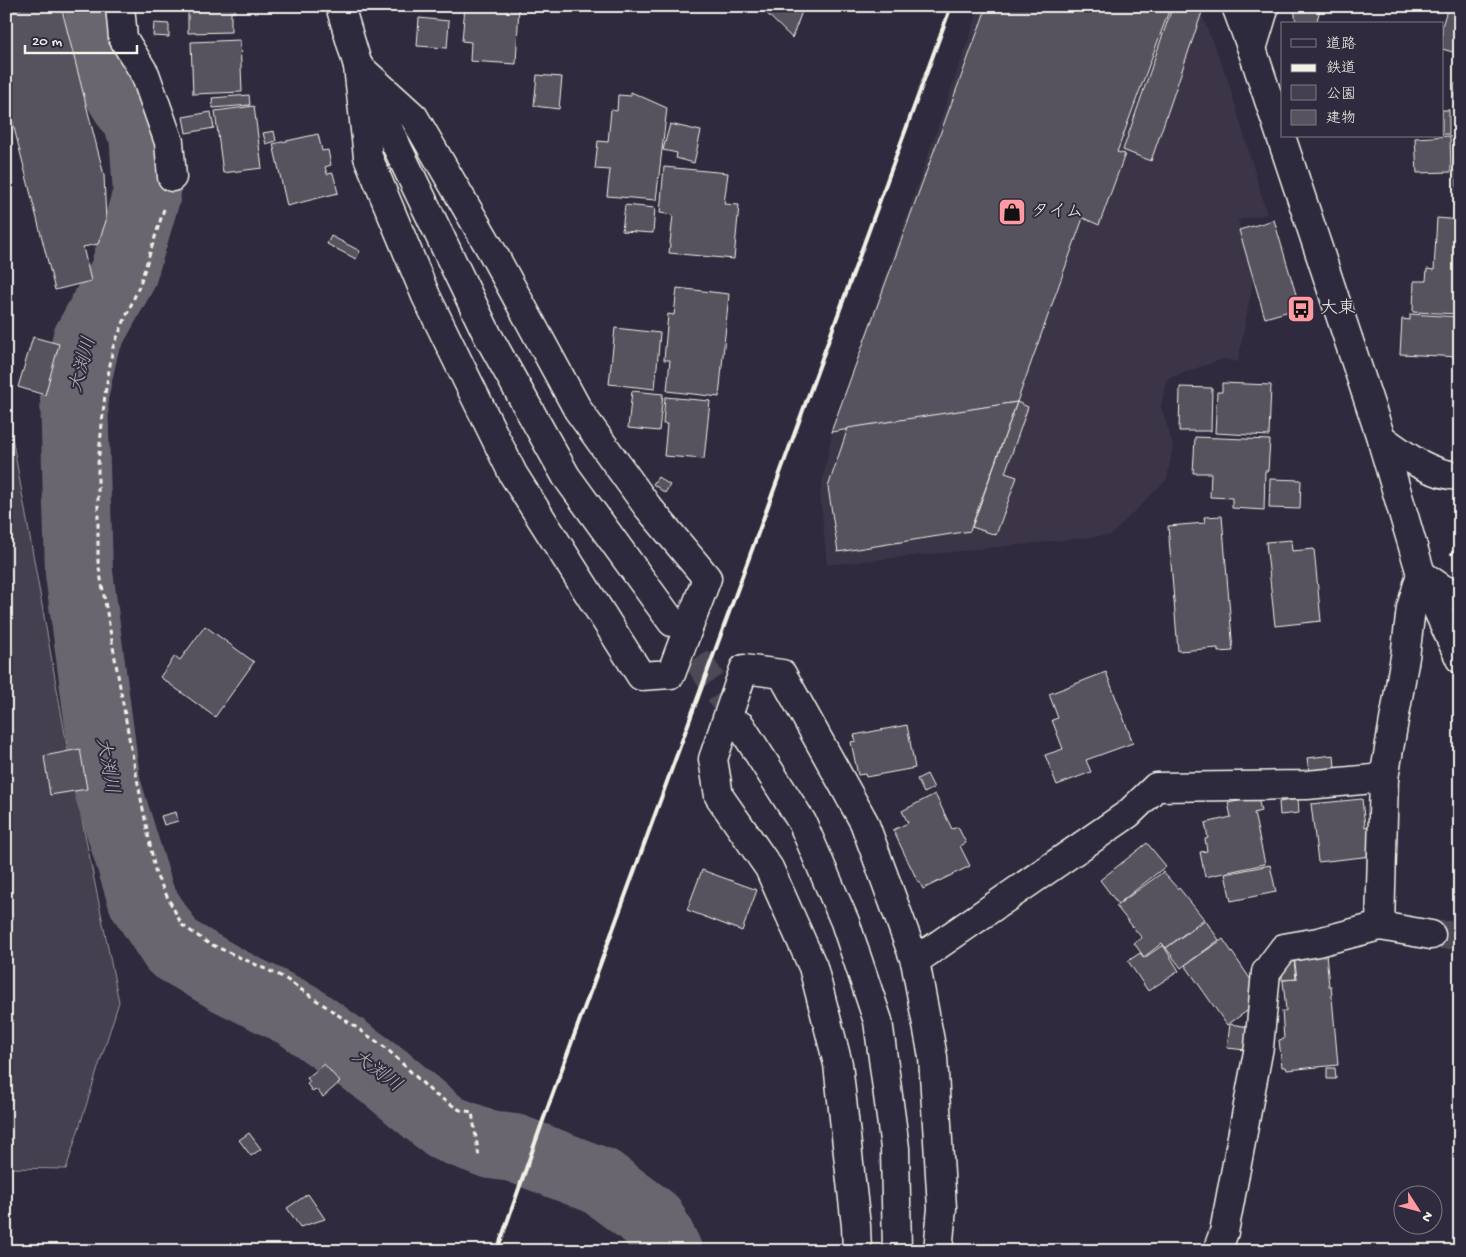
<svg xmlns="http://www.w3.org/2000/svg" width="1466" height="1257" font-family="'Gochi Hand','Klee One',sans-serif">
<rect width="100%" height="100%" fill="#2f2a3d"/>
<filter id="ink" filterUnits="userSpaceOnUse"><feTurbulence type="fractalNoise" baseFrequency=".02" numOctaves="2"/><feDisplacementMap in="SourceGraphic" scale="10" xChannelSelector="R" yChannelSelector="G"/><feConvolveMatrix kernelMatrix="1 2 1 2 8 2 1 2 1" color-interpolation-filters="sRGB"/></filter>
<g filter="url(#ink)">
<path fill="#3b3647" d="M980 6H1198L1228 80 1267 214 1238 220 1253 282 1238 362 1222 359 1167 379 1161 406 1173 445 1167 479 1111 535 827 565 820 494 834 424Z"/>
<path fill="#454050" stroke="#9c989c" d="M6 403 68 751 119 1002 66 1169 6 1168Z"/>
<g fill="none" stroke-linecap="round" stroke-linejoin="round">
<path stroke="#6a6670" stroke-width="68" d="M98 6 104 69 143 132 147 193 123 274 86 341 74 396 79 573 107 786 142 900 173 948 228 980 298 1015 386 1078 446 1128 491 1145 514 1148 600 1181 652 1220 668 1251"/>
</g>
<g fill="#56525f" stroke="#f4f1e8">
<path d="M6 6H24L6 11Z"/>
<path d="M31 6H61L104 175 106 221 98 244 83 247 91 281 55 290 9 108H6V13Z"/>
<path d="M188 6H235V12H231V32L188 33Z"/>
<path d="M465 6H519L516 64 470 61 471 42 462 41Z"/>
<path d="M759 6H804L792 38Z"/>
<path d="M987 6H1169L1170 8 1117 152 1125 154 1099 225 1083 218 1017 402 831 432Z"/>
<path d="M1171 6H1199L1202 12 1151 161 1123 150 1172 8Z"/>
<path d="M1294 6H1321L1316 24H1296Z"/>
<path d="M1448 7 1460 11V54L1442 49V26Z"/>
<path d="M419 18 449 21 447 48 417 46Z"/>
<path d="M154 23 169 24V37L153 36Z"/>
<path d="M240 40 242 92 193 94 191 42Z"/>
<path d="M537 75 562 77 559 109 534 106Z"/>
<path d="M1454 84H1460V165H1457Z"/>
<path d="M631 92 667 108 656 200 607 196 610 170 595 169 598 141 608 142 611 110 617 111 618 95 631 96Z"/>
<path d="M249 95 250 105 213 108 212 98Z"/>
<path d="M254 106 262 168 223 173 215 111Z"/>
<rect x="1442" y="110" width="7" height="24"/>
<path d="M211 112 214 128 186 133 183 117Z"/>
<path d="M670 124 701 131 694 163 676 158 677 153 663 150Z"/>
<path d="M274 131 276 141 266 144 263 133Z"/>
<path d="M318 134 322 151 328 150 331 165 325 167 327 174 333 173 338 193 287 206 273 144Z"/>
<path d="M1450 136 1451 172 1417 173 1415 138Z"/>
<path d="M1456 166H1460V197H1457Z"/>
<path d="M664 167 728 173 724 204 739 205 734 259 669 253 673 215 660 213Z"/>
<path d="M625 205 655 208 653 233 622 231Z"/>
<path d="M1437 218 1460 220V314L1413 312 1414 281H1426L1427 269 1434 270Z"/>
<path d="M1274 220 1300 308 1265 318 1239 230Z"/>
<path d="M331 236 360 251 356 259 327 244Z"/>
<path d="M677 288 729 294 719 397 667 391 670 360H664L668 314 674 315Z"/>
<path d="M1410 314 1460 317V357L1400 354 1402 319 1410 320Z"/>
<path d="M615 328 660 333 655 389 609 384Z"/>
<path d="M33 337 59 344 45 395 18 387Z"/>
<path d="M1222 383 1271 385 1269 436 1215 433 1217 392H1222Z"/>
<path d="M1180 387 1212 388 1211 431H1179Z"/>
<path d="M632 391 663 394 659 431 628 428Z"/>
<path d="M665 397 710 401 704 459 664 456 667 424H663Z"/>
<path d="M1017 402 1028 407 1005 473 1017 477 996 535 972 527Z"/>
<path d="M1017 402 970 531 838 552 828 487 848 428Z"/>
<path d="M1195 437 1270 440 1268 471H1265L1264 510 1232 508V498L1210 497 1211 473H1193Z"/>
<path d="M658 477 670 485 665 493 653 484Z"/>
<path d="M1270 479 1301 480 1300 509 1269 508Z"/>
<path d="M1222 516 1233 651 1218 652V648L1178 651 1168 526 1205 523 1204 517Z"/>
<path d="M1291 540 1292 551 1314 549 1321 621 1275 626 1266 542Z"/>
<path d="M205 626 254 662 215 717 160 677 175 656 180 660Z"/>
<path d="M1106 672 1133 743 1086 760 1091 772 1057 785 1045 755 1063 749 1052 720 1058 718 1049 694Z"/>
<path d="M907 725 915 768 866 777 865 774 858 775 851 742 856 741 854 735Z"/>
<path d="M80 749 87 789 50 795 44 756Z"/>
<path d="M1334 755 1335 768 1309 772 1307 758Z"/>
<path d="M927 774 934 788 924 793 917 779Z"/>
<path d="M935 794 952 829 958 827 966 843 960 846 970 866 923 889 919 881 918 882 893 830 908 823 902 811Z"/>
<path d="M1258 797 1261 811 1254 813 1265 864 1205 877 1200 852 1207 851 1205 839 1208 838 1205 823 1231 817 1228 803Z"/>
<path d="M1298 799 1299 813 1280 815 1279 802Z"/>
<path d="M1362 799 1365 827 1369 826 1372 856 1318 862 1311 804Z"/>
<path d="M176 812 178 821 164 825 161 816Z"/>
<path d="M1147 843 1166 866 1118 904 1100 880Z"/>
<path d="M1270 865 1276 892 1231 901 1225 874Z"/>
<path d="M702 870 757 890 742 931 687 910Z"/>
<path d="M1163 872 1178 889 1179 888 1204 919 1166 948 1162 943 1144 957 1134 943 1142 938 1116 906Z"/>
<path d="M1205 920 1219 940 1181 968 1166 948Z"/>
<path d="M1223 939 1251 980 1250 1009 1227 1025 1185 965Z"/>
<path d="M1163 945 1179 971 1148 991 1128 961 1140 953 1144 958Z"/>
<path d="M1326 953 1329 986H1331L1338 1065 1287 1070 1286 1067H1282L1279 1040 1284 1039 1282 1011H1286L1283 980 1297 979 1294 956Z"/>
<path d="M1288 960H1294L1296 979 1282 980V969Z"/>
<path d="M1230 1024 1249 1027 1246 1050 1227 1048Z"/>
<path d="M324 1064 340 1082 323 1097 316 1089 313 1092 307 1084 310 1082 307 1078Z"/>
<path d="M1327 1068H1335L1336 1079H1327Z"/>
<path d="M249 1133 261 1149 251 1156 239 1140Z"/>
<path d="M308 1194 325 1219 300 1227 287 1208Z"/>
</g>
<g fill="none" stroke-linecap="round" stroke-linejoin="round">
<path stroke="#4d4857" stroke-width="28" stroke-dasharray="28 14" stroke-linecap="butt" d="M1431 935H1460"/>
<path stroke="#4d4857" stroke-width="28" stroke-dasharray="28 14" stroke-linecap="butt" d="M673 623 741 725"/>
<g stroke="#f4f1e8" stroke-width="31">
<g id="minor">
<path d="M120 6 123 38 145 74 169 142 172 177"/>
<path d="M1252 49 1265 6"/>
<path d="M358 66 414 117 494 255 578 410 647 506 707 578 671 674 641 676 513 474 426 296 368 157Z"/>
<path d="M1381 438C1404 455 1430 475 1460 476"/>
<path d="M1380 926 1431 935"/>
<path d="M915 961 1128 814 1156 787 1307 785 1384 778"/>
<path d="M857 1251 856 1226 838 1064 813 967 769 868 719 796 713 759 744 669 782 674 864 822 915 961 933 1057 942 1208 938 1251"/>
<path d="M1217 1251 1224 1232 1259 1047 1266 972 1284 948 1318 942 1380 926 1384 778 1405 657 1411 608 1421 574 1443 589 1460 597"/>
</g>
</g>
<g stroke="#f4f1e8" stroke-width="31">
<g id="tertiary">
<path d="M340 6 358 66 487 334 566 476 672 622"/>
<path d="M1236 6 1252 49 1381 438 1421 574 1460 659"/>
<path d="M741 726 802 822 845 922 878 1021 895 1148 897 1251"/>
</g>
</g>
<g stroke="#f4f1e8" stroke-width="3" stroke-dasharray="5 4" stroke-linecap="butt">
<path d="M164 209 140 284 113 347 105 394 98 464V562L130 743 156 875 182 925 208 943 283 977 386 1048 434 1094 460 1110 472 1112 479 1157"/>
<path d="M1451 555 1460 538"/>
</g>
<use href="#minor" stroke="#2f2a3d" stroke-width="28"/>
<use href="#tertiary" stroke="#2f2a3d" stroke-width="28"/>
<path stroke="#f4f1e8" stroke-width="4" d="M497 1251 541 1126 951 6"/>
</g>
</g>
<defs>
<g id="shop-square" transform="scale(1.4375)"><rect x="-9" y="-9" width="18" height="18" rx="4" fill="#ff9aa2" stroke="#2f2a3d"/><path d="M-5-2.5h2.3a2.7 3.5 0 0 1 5.4 0H5L5.5 6h-11ZM-1.5-2.5h3a1.5 2.3 0 0 0-3 0Z" fill="#111"/></g>
<g id="bus-square" transform="scale(1.4375)"><rect x="-9" y="-9" width="18" height="18" rx="4" fill="#ff9aa2" stroke="#2f2a3d"/><path d="M-5-6H5V4H4V6H2V4H-2V6H-4V4H-5ZM-3.5-4V0h7V-4ZM-3.5 1.2v1.5H-2V1.2ZM2 1.2v1.5H3.5V1.2Z" fill="#111"/></g>
</defs>
<g fill-rule="evenodd">
<use href="#shop-square" x="1012" y="212"/>
<use href="#bus-square" x="1301" y="309"/>
</g>
<g text-anchor="middle" dominant-baseline="central" stroke-width="4" stroke-linejoin="round" paint-order="stroke">
<g font-size="18" fill="#f4f1e8" stroke="#2f2a3d" text-anchor="start">
<text x="1031" y="212">タイム</text>
<text x="1320" y="309">大東</text>
</g>
<g font-size="19" font-style="italic" fill="#b6b2b2" stroke="#2f2a3d">
<text transform="translate(84 365) rotate(-75)">大渕川</text>
<text transform="translate(106 766) rotate(80)">大渕川</text>
<text transform="translate(376 1072) rotate(37)">大渕川</text>
</g>
</g>
<rect width="1466" height="1257" fill="none" stroke="#2f2a3d" stroke-width="25"/>
<rect x="12" y="12" width="1441" height="1232" fill="none" stroke="#f4f1e8" stroke-width="2" filter="url(#ink)"/>
<rect x="1281" y="22" width="162" height="115" fill="#2f2a3d" stroke="#7e7a81"/>
<rect x="1291" y="39" width="25" height="8" fill="#2f2a3d" stroke="#7e7a81"/>
<text x="1326" y="48" font-size="15" fill="#f4f1e8">道路</text>
<rect x="1291" y="64" width="25" height="8" fill="#f4f1e8" stroke="#7e7a81"/>
<text x="1326" y="72" font-size="15" fill="#f4f1e8">鉄道</text>
<rect x="1291" y="85" width="25" height="15" fill="#454050" stroke="#7e7a81"/>
<text x="1326" y="98" font-size="15" fill="#f4f1e8">公園</text>
<rect x="1291" y="110" width="25" height="15" fill="#56525f" stroke="#7e7a81"/>
<text x="1326" y="122" font-size="15" fill="#f4f1e8">建物</text>
<g transform="translate(1418 1210) rotate(126)"><circle r="24" fill="#2f2a3d" stroke="#7e7a81"/>
<path d="M0-4L9 19L0 12L-9 19Z" fill="#ff9aa2"/>
<text y="-8" font-size="14" font-weight="bold" text-anchor="middle" fill="#f4f1e8">N</text>
</g>
<path d="M25 45v8h112v-8" fill="none" stroke="#f4f1e8" stroke-width="2.5"/>
<text x="32" y="45" font-size="15" fill="#f4f1e8" stroke="#2f2a3d" stroke-width="4" paint-order="stroke">20 m</text>
</svg>
